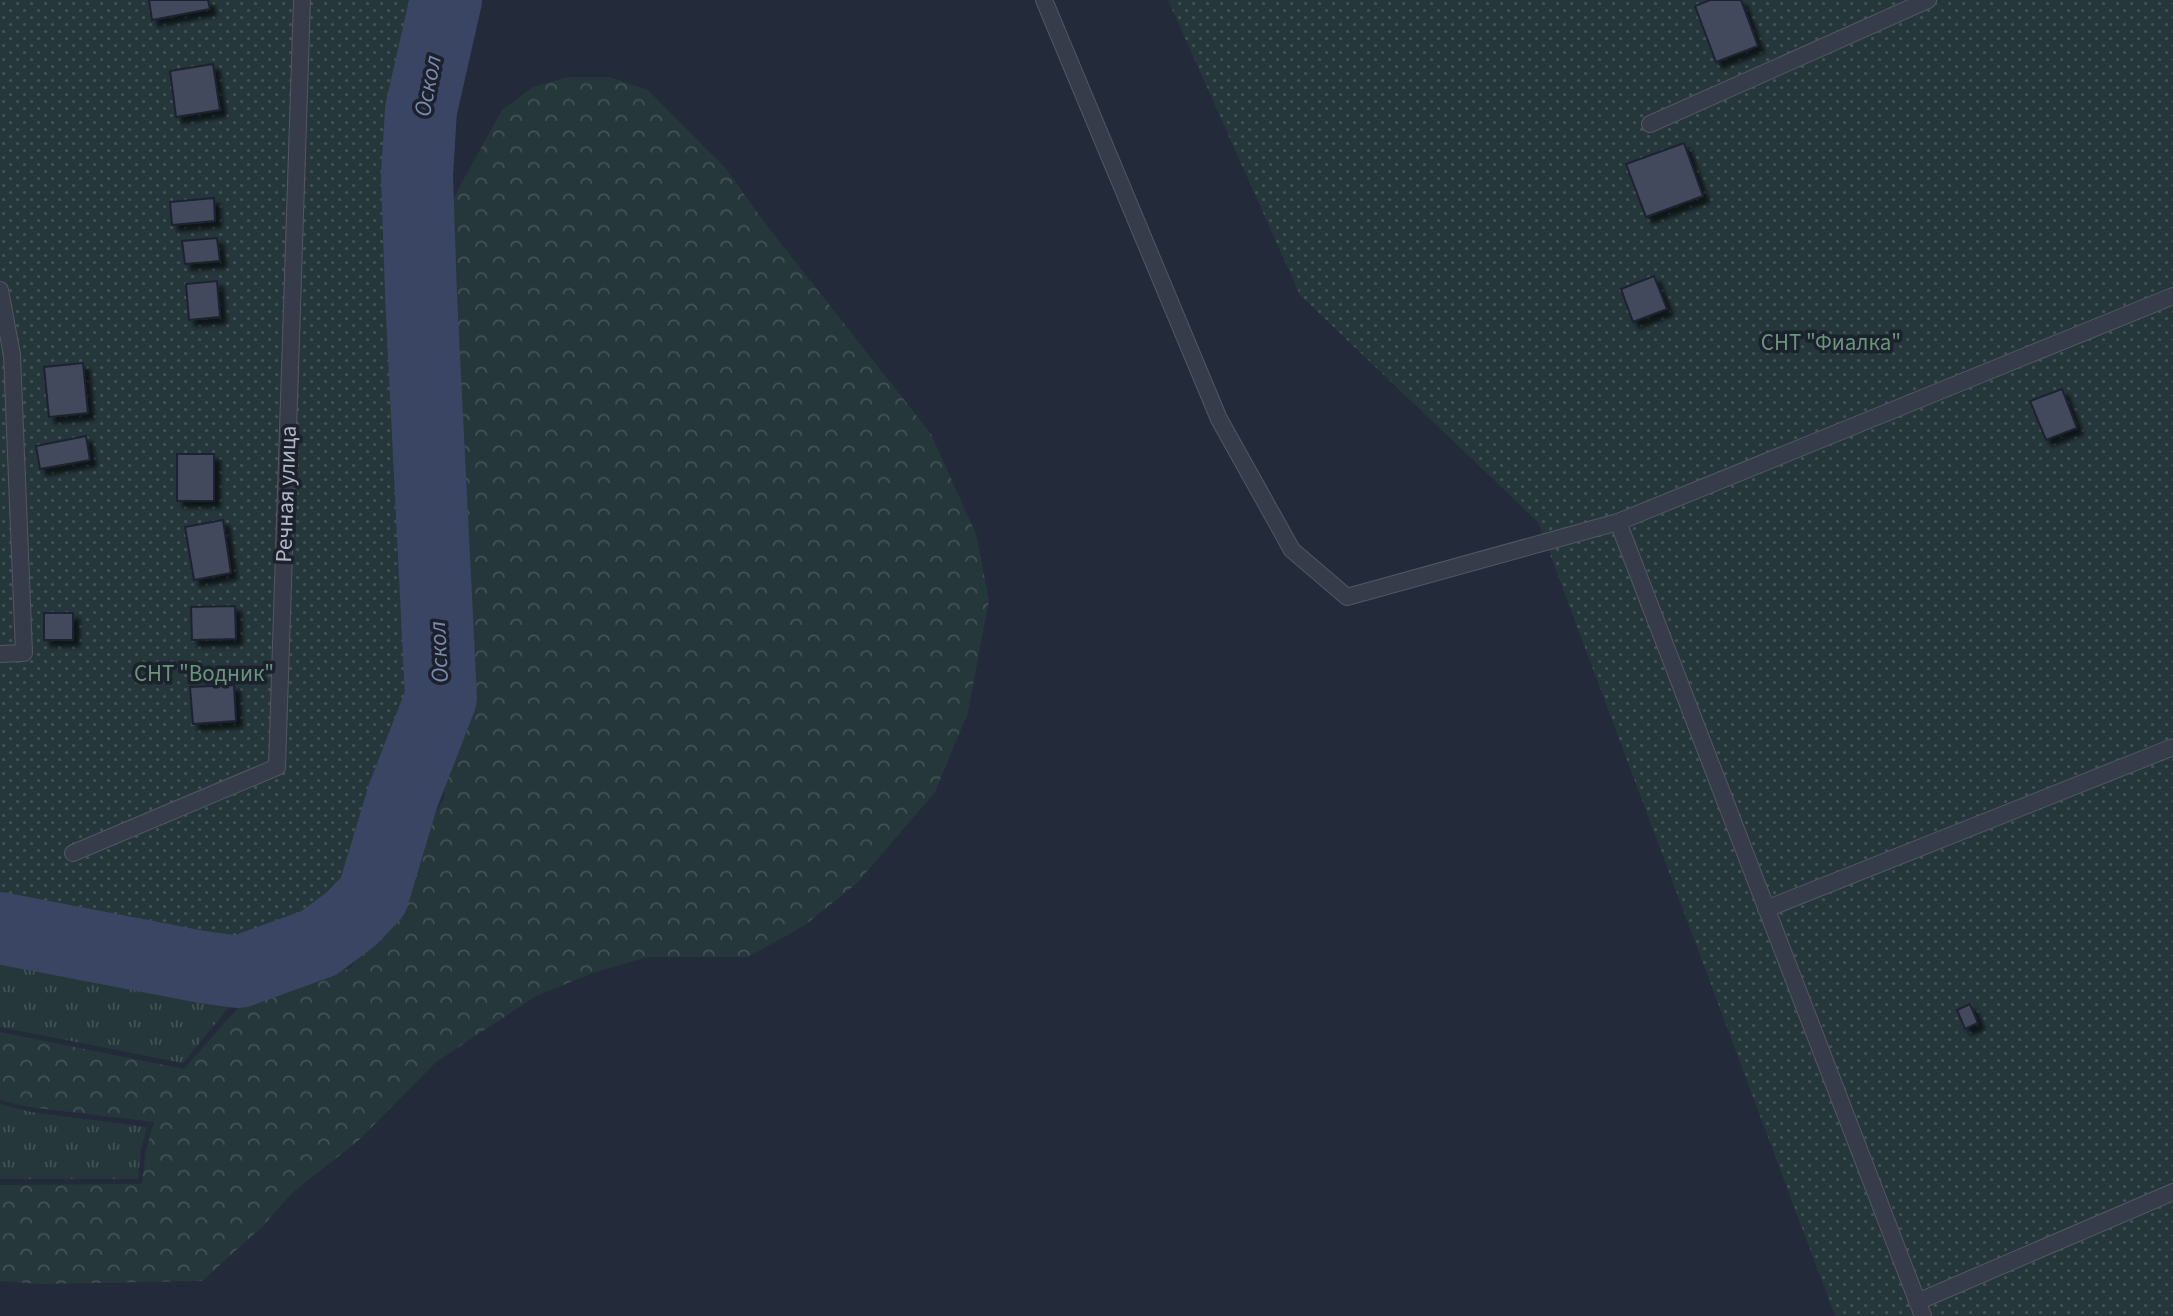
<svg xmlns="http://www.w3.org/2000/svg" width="2173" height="1316" font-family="'Source Sans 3',sans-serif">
<defs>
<pattern id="grass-tufts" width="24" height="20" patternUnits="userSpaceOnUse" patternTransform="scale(1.75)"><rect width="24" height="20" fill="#26373b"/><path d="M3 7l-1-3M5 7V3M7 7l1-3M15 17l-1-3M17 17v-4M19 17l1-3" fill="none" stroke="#435256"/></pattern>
<pattern id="forest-crowns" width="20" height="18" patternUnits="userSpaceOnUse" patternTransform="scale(1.75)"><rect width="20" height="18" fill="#26373b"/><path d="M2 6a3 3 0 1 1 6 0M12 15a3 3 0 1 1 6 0" fill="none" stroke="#435256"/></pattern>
<pattern id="garden-dots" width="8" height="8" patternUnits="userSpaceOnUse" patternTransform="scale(1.75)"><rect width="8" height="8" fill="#26373b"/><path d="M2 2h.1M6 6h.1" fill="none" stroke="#435256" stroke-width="1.8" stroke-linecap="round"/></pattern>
<filter id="shadow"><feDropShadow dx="6" dy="6" stdDeviation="2" flood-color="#0009"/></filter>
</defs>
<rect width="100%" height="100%" fill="#232a39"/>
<g fill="url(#grass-tufts)">
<path d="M0 947 239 995 183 1063 0 1027Z"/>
<path d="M0 1104 31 1112 147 1127 141 1149 138 1179H0Z"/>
</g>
<path fill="url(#forest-crowns)" d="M569 77H609L648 90 726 169 764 222 931 434 976 534 989 600 968 712 935 792 856 884 805 925 748 957H648L595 972 536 996 436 1062 359 1140 292 1193 263 1226 202 1281 42 1284 0 1281V1185L142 1184 146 1150 154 1122 29 1107 0 1100V1032L184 1069 246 999 351 968 399 877 444 798 457 659 465 480 461 414 432 308 440 222 502 110 533 87Z"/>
<g fill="url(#garden-dots)">
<path d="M0 0H415L417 35 392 106 388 157 391 288 408 692 384 796 356 882 322 915 273 934 235 941 207 943 0 909Z"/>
<path d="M1168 0H2173V1316H1835L1538 522 1300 295Z"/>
</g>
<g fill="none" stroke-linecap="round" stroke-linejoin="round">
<path stroke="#394562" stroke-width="72" d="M0 928 202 967 239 972 319 943 351 919 373 896 403 796 441 698 421 295 417 175 421 110 446 0"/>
</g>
<g fill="#42495b" stroke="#1e2330" stroke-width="2" filter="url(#shadow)">
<path d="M149 0H208L210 9 152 20Z"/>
<path d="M1710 0H1741L1758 46 1716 62 1695 6Z"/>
<path d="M213 64 220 110 176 117 170 71Z"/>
<path d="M1684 143 1703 196 1646 217 1626 164Z"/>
<path d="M214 198 215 221 172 225 170 202Z"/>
<path d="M217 238 220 261 185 264 182 241Z"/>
<path d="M1654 276 1667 309 1633 322 1621 289Z"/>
<path d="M217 281 220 317 189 320 186 284Z"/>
<path d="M83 363 88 413 49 417 44 367Z"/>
<path d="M2062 389 2077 428 2046 440 2030 401Z"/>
<path d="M86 436 90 460 40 469 36 446Z"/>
<rect x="177" y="454" width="37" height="47"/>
<path d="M223 520 231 573 194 580 185 527Z"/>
<path d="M235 606 236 639 192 640 191 607Z"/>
<rect x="44" y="613" width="29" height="27"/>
<path d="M234 685 236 721 193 724 190 687Z"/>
<path d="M1970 1004 1978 1023 1965 1029 1957 1010Z"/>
</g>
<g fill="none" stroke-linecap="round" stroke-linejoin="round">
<g stroke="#525764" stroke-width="18">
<g id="service">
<path d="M1044 0 1219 419 1292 550 1347 597 1618 522 1923 1316"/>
<path d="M1650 124 1928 0"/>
<path d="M0 290 12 355 24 653 0 654"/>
<path d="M1618 522 2173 296"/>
<path d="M73 853 277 767 302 0"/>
<path d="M1766 909 2173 747"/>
<path d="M1917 1302 2173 1192"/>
</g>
</g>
<use href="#service" stroke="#363c49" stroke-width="16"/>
</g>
<g text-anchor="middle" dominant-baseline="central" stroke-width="7" stroke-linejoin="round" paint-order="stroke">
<g font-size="23" fill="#6a9579" stroke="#1c212e">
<text x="1831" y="342">СНТ "Фиалка"</text>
<text x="204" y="673">СНТ "Водник"</text>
</g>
<g font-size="23" fill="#b2b7c5" stroke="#1c212e">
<text transform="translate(286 494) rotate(-88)">Речная улица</text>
</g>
<g font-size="24" font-style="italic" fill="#7b8aac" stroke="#1c212e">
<text transform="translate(428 86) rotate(-79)">Оскол</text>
<text transform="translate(439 652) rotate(-93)">Оскол</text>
</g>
</g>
</svg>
